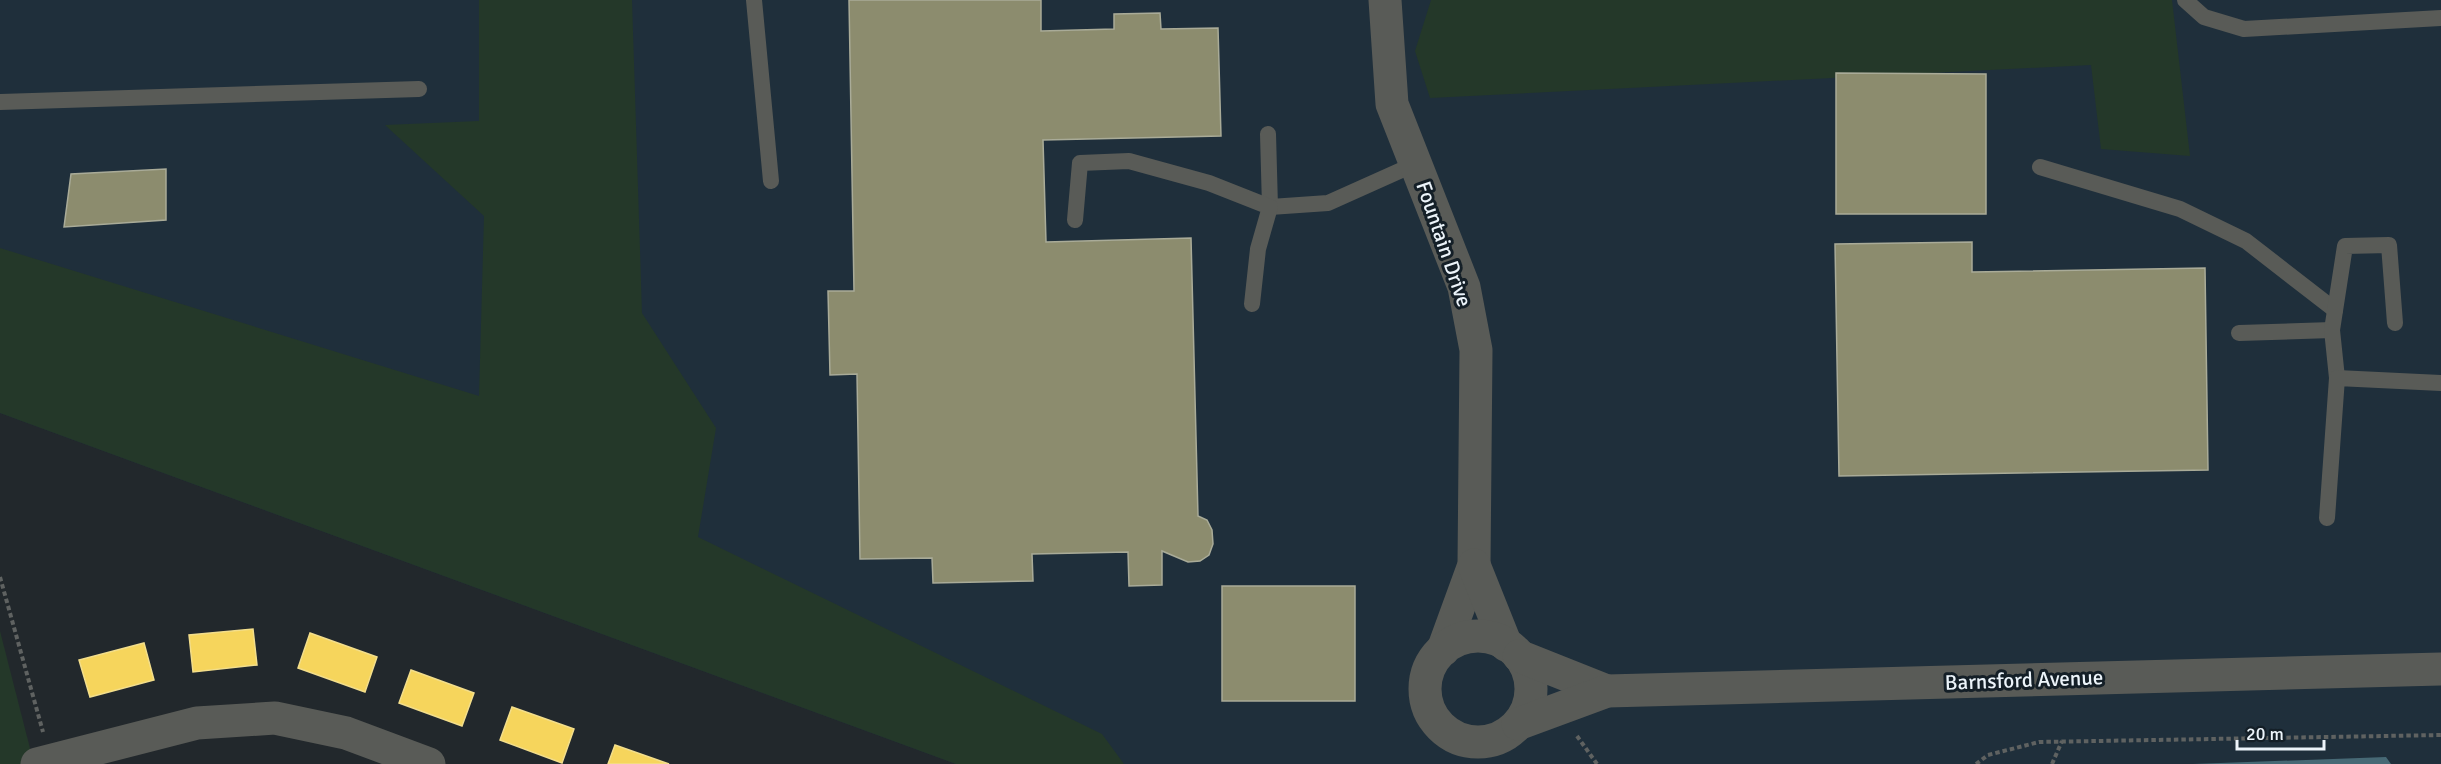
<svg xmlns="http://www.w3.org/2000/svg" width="2441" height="764" font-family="Signika,sans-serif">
<rect width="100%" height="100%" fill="#22282c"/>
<path fill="#1f2f3b" d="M0 0H2441V764H956L0 413Z"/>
<g fill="#243829">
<path d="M479 0H632L642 313 716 428 698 537 1102 734 1124 764H956L0 413V248L479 396 484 216 385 125 479 121Z"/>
<path d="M1431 0H2172L2190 156 2101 149 2091 65 1430 98 1415 51Z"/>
<path d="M0 631 34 764H0Z"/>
</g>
<path fill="#476975" d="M2386 757 2391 764H2193Z"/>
<g fill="#f6d55c" stroke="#f3de8b" stroke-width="1.5">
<path d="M253 629 257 665 193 672 189 635Z"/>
<path d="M310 633 377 657 365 692 298 668Z"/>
<path d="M144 643 154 680 90 697 79 660Z"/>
<path d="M411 670 474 693 462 726 399 703Z"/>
<path d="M512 707 574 729 562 763 500 740Z"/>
<path d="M615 745 669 764H608Z"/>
</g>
<g fill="#8c8c6e" stroke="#a9ab98" stroke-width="1.5">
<path d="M849 0H1041V31L1114 29V14L1160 13 1161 29 1218 28 1221 136 1043 140 1046 242 1191 238 1198 516 1207 520 1212 530 1213 544 1209 555 1200 561 1188 562 1162 551V585L1129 586 1128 552 1032 554 1033 581 933 583 932 558 860 559 857 374 830 375 828 291H854Z"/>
<path d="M1836 73 1986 74V214H1836Z"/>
<path d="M166 169V220L64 227 71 174Z"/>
<path d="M1972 242V272L2205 268 2208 470 1839 476 1835 244Z"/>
<rect x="1222" y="586" width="133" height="115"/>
</g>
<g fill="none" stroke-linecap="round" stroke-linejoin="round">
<g stroke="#5f6261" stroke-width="4" stroke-dasharray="4.5 3" stroke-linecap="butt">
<path d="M0 577 43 732"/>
<path d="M1577 736 1597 764"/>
<path d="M1976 764 1988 755 2039 742 2441 735"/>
<path d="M2052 764 2062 741"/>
</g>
<g stroke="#595b57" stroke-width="16">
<path d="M754 0 771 181"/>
<path d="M2185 0 2204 17 2244 29 2441 18"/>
<path d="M0 102 419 89"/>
<path d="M1268 134 1270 207 1328 203 1415 164"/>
<path d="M2040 167 2180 209 2246 241 2335 310"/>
<path d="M1075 220 1080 163 1129 161 1209 183 1270 207 1258 249 1252 304"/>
<path d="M2239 333 2332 330"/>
<path d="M2337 378 2332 330 2345 246 2389 245 2395 323"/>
<path d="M2327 518 2337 378 2441 383"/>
</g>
<g stroke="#595b57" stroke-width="33">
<path d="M1385 0 1392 104 1464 287 1476 350 1474 565 1443 650"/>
<path d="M1474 565 1506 645"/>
<circle cx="1478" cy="689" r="53"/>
<path d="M1519 656 1607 691"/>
<path d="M1518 724 1607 691 2441 669"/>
<path d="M37 764 197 723 275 718 346 733 429 764"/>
</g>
</g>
<g text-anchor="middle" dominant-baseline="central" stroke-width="6" stroke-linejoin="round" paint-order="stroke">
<g font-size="21" fill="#ecf4fa" stroke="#141f27">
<text transform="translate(1444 244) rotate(71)">Fountain Drive</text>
<text transform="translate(2024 680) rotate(-2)">Barnsford Avenue</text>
</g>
</g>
<path d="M2237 740v9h87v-9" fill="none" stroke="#ecf4fa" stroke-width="3"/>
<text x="2246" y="740" font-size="18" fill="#ecf4fa" stroke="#141f27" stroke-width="4.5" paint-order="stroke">20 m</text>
</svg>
